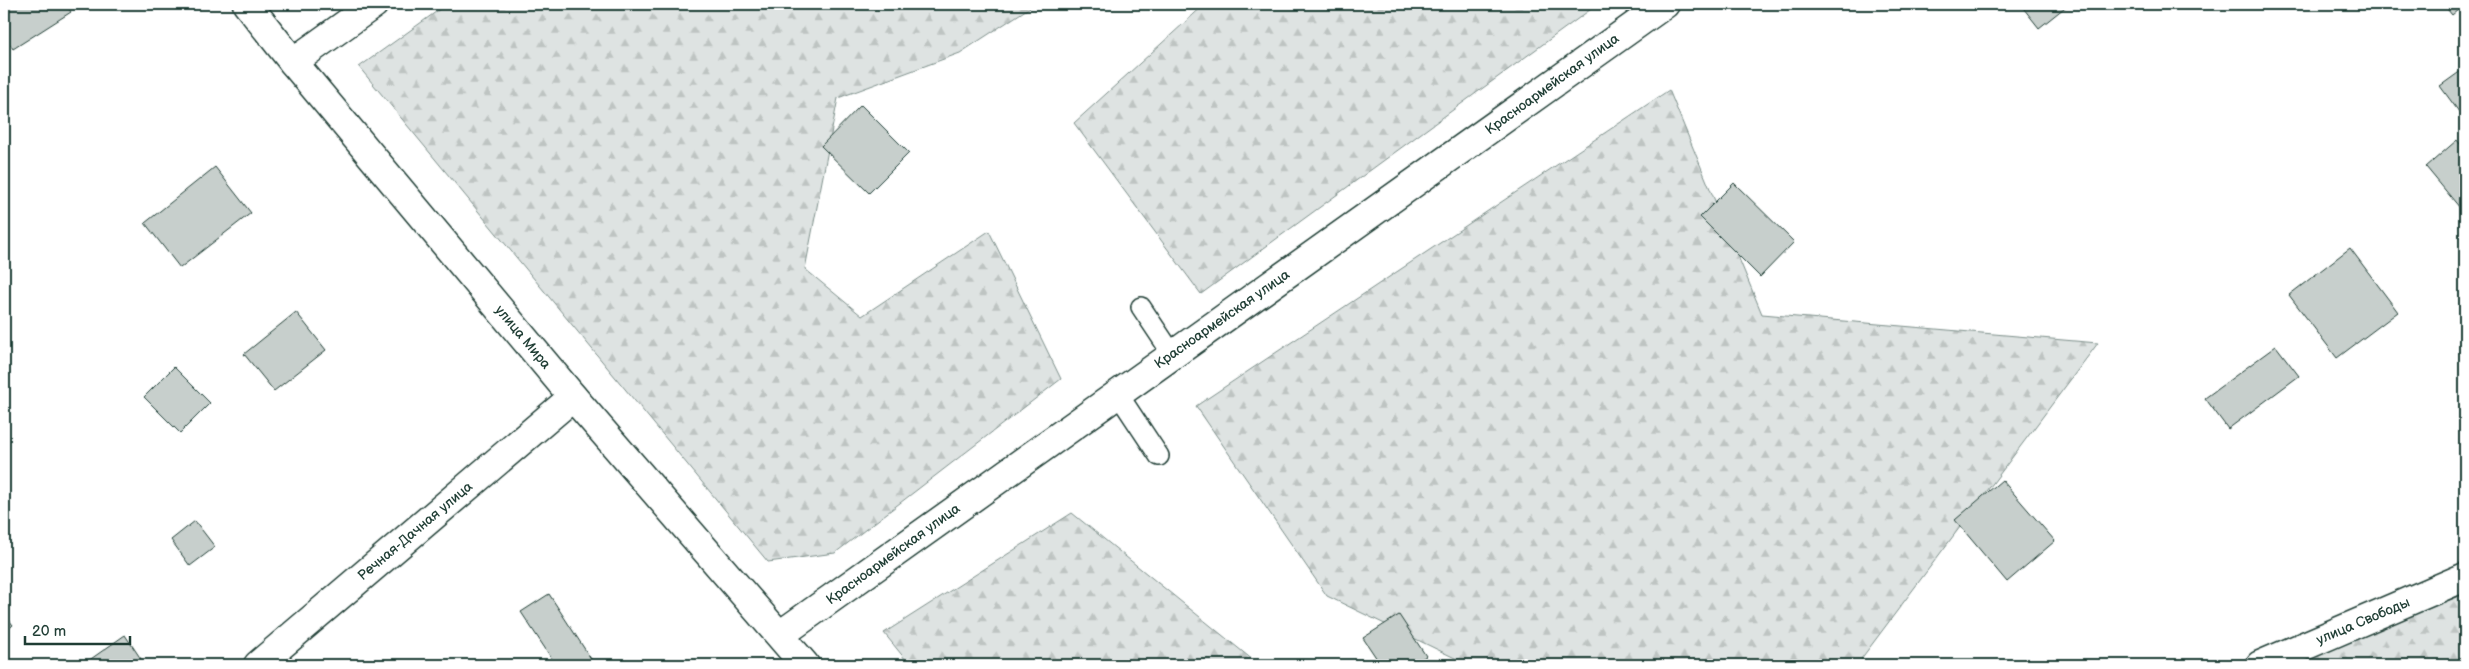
<svg xmlns="http://www.w3.org/2000/svg" width="2469" height="669" font-family="'Balsamiq Sans',sans-serif">
<defs>
<pattern id="forest-firs" width="22" height="20" patternUnits="userSpaceOnUse" patternTransform="scale(1.25)"><rect width="22" height="20" fill="#dee3e2"/><path d="M5 1l3.5 6h-7zM16 11l3.5 6h-7z" fill="#bec4c2"/></pattern>
</defs>
<rect width="100%" height="100%" fill="#fff"/>
<filter id="ink" filterUnits="userSpaceOnUse"><feTurbulence type="fractalNoise" baseFrequency=".02" numOctaves="2"/><feDisplacementMap in="SourceGraphic" scale="10" xChannelSelector="R" yChannelSelector="G"/><feConvolveMatrix kernelMatrix="1 2 1 2 8 2 1 2 1" color-interpolation-filters="sRGB"/></filter>
<g filter="url(#ink)">
<g fill="url(#forest-firs)" stroke="#7e908b">
<path d="M447 4H1035L960 53 838 98 805 269 862 316 989 231 1061 379 835 553 768 562 359 67Z"/>
<path d="M1205 4H1598L1201 294 1074 123Z"/>
<path d="M1669 90 1762 314 2098 343 1861 659 1873 665H1461L1459 660 1327 596 1196 406Z"/>
<path d="M1072 513 1259 665H910L884 633Z"/>
<path d="M2465 594V665H2285Z"/>
</g>
<g fill="#c7cfcc" stroke="#1f3d34">
<path d="M4 4H65L71 12 13 49 4 35Z"/>
<path d="M2020 4H2069L2039 28Z"/>
<path d="M2443 4H2465L2452 15Z"/>
<path d="M2465 68V120L2440 86Z"/>
<path d="M861 105 909 153 869 193 821 146Z"/>
<path d="M2457 140 2465 150V214L2426 167Z"/>
<path d="M215 167 251 213 180 268 145 223Z"/>
<path d="M1734 183 1794 242 1760 277 1700 217Z"/>
<path d="M2350 248 2398 312 2337 358 2289 295Z"/>
<path d="M296 312 326 350 274 391 244 354Z"/>
<path d="M2276 346 2299 376 2228 429 2205 398Z"/>
<path d="M174 367 210 403 180 433 144 397Z"/>
<path d="M2002 480 2055 541 2007 582 1955 520Z"/>
<path d="M195 521 215 547 190 566 171 540Z"/>
<path d="M549 594 595 665H556L521 612Z"/>
<path d="M4 614 13 625 4 633Z"/>
<path d="M1399 615 1426 656 1412 665H1381L1363 638Z"/>
<path d="M125 635 145 665H91L88 661Z"/>
</g>
<g fill="none" stroke-linecap="round" stroke-linejoin="round">
<g stroke="#1f3d34" stroke-width="22">
<g id="lane">
<path d="M1141 307 1173 355"/>
<path d="M1118 394 1159 456"/>
</g>
</g>
<g stroke="#1f3d34" stroke-width="31">
<g id="street">
<path d="M293 62 374 4"/>
<path d="M780 635 1665 4"/>
<path d="M2260 665 2465 577"/>
</g>
</g>
<g stroke="#1f3d34" stroke-width="31">
<g id="secondary">
<path d="M247 4 293 62 573 397 805 665"/>
<path d="M258 665 573 397"/>
</g>
</g>
<use href="#lane" stroke="#fff" stroke-width="19"/>
<use href="#street" stroke="#fff" stroke-width="28"/>
<use href="#secondary" stroke="#fff" stroke-width="28"/>
</g>
</g>
<g text-anchor="middle" dominant-baseline="central" stroke-width="5" stroke-linejoin="round" paint-order="stroke">
<g font-size="14" fill="#1f3d34" stroke="#fff">
<text transform="translate(1552 84) rotate(-36)">Красноармейская улица</text>
<text transform="translate(1222 319) rotate(-35)">Красноармейская улица</text>
<text transform="translate(523 337) rotate(50)">улица Мира</text>
<text transform="translate(415 531) rotate(-40)">Речная-Дачная улица</text>
<text transform="translate(893 554) rotate(-36)">Красноармейская улица</text>
<text transform="translate(2363 621) rotate(-23)">улица Свободы</text>
</g>
</g>
<rect width="2469" height="669" fill="none" stroke="#fff" stroke-width="20"/>
<rect x="10" y="10" width="2449" height="649" fill="none" stroke="#1f3d34" stroke-width="2" filter="url(#ink)"/>
<path d="M25 636v8h105v-8" fill="none" stroke="#1f3d34" stroke-width="2.5"/>
<text x="32" y="636" font-size="15" fill="#1f3d34" stroke="#ffffff" stroke-width="4" paint-order="stroke">20 m</text>
</svg>
